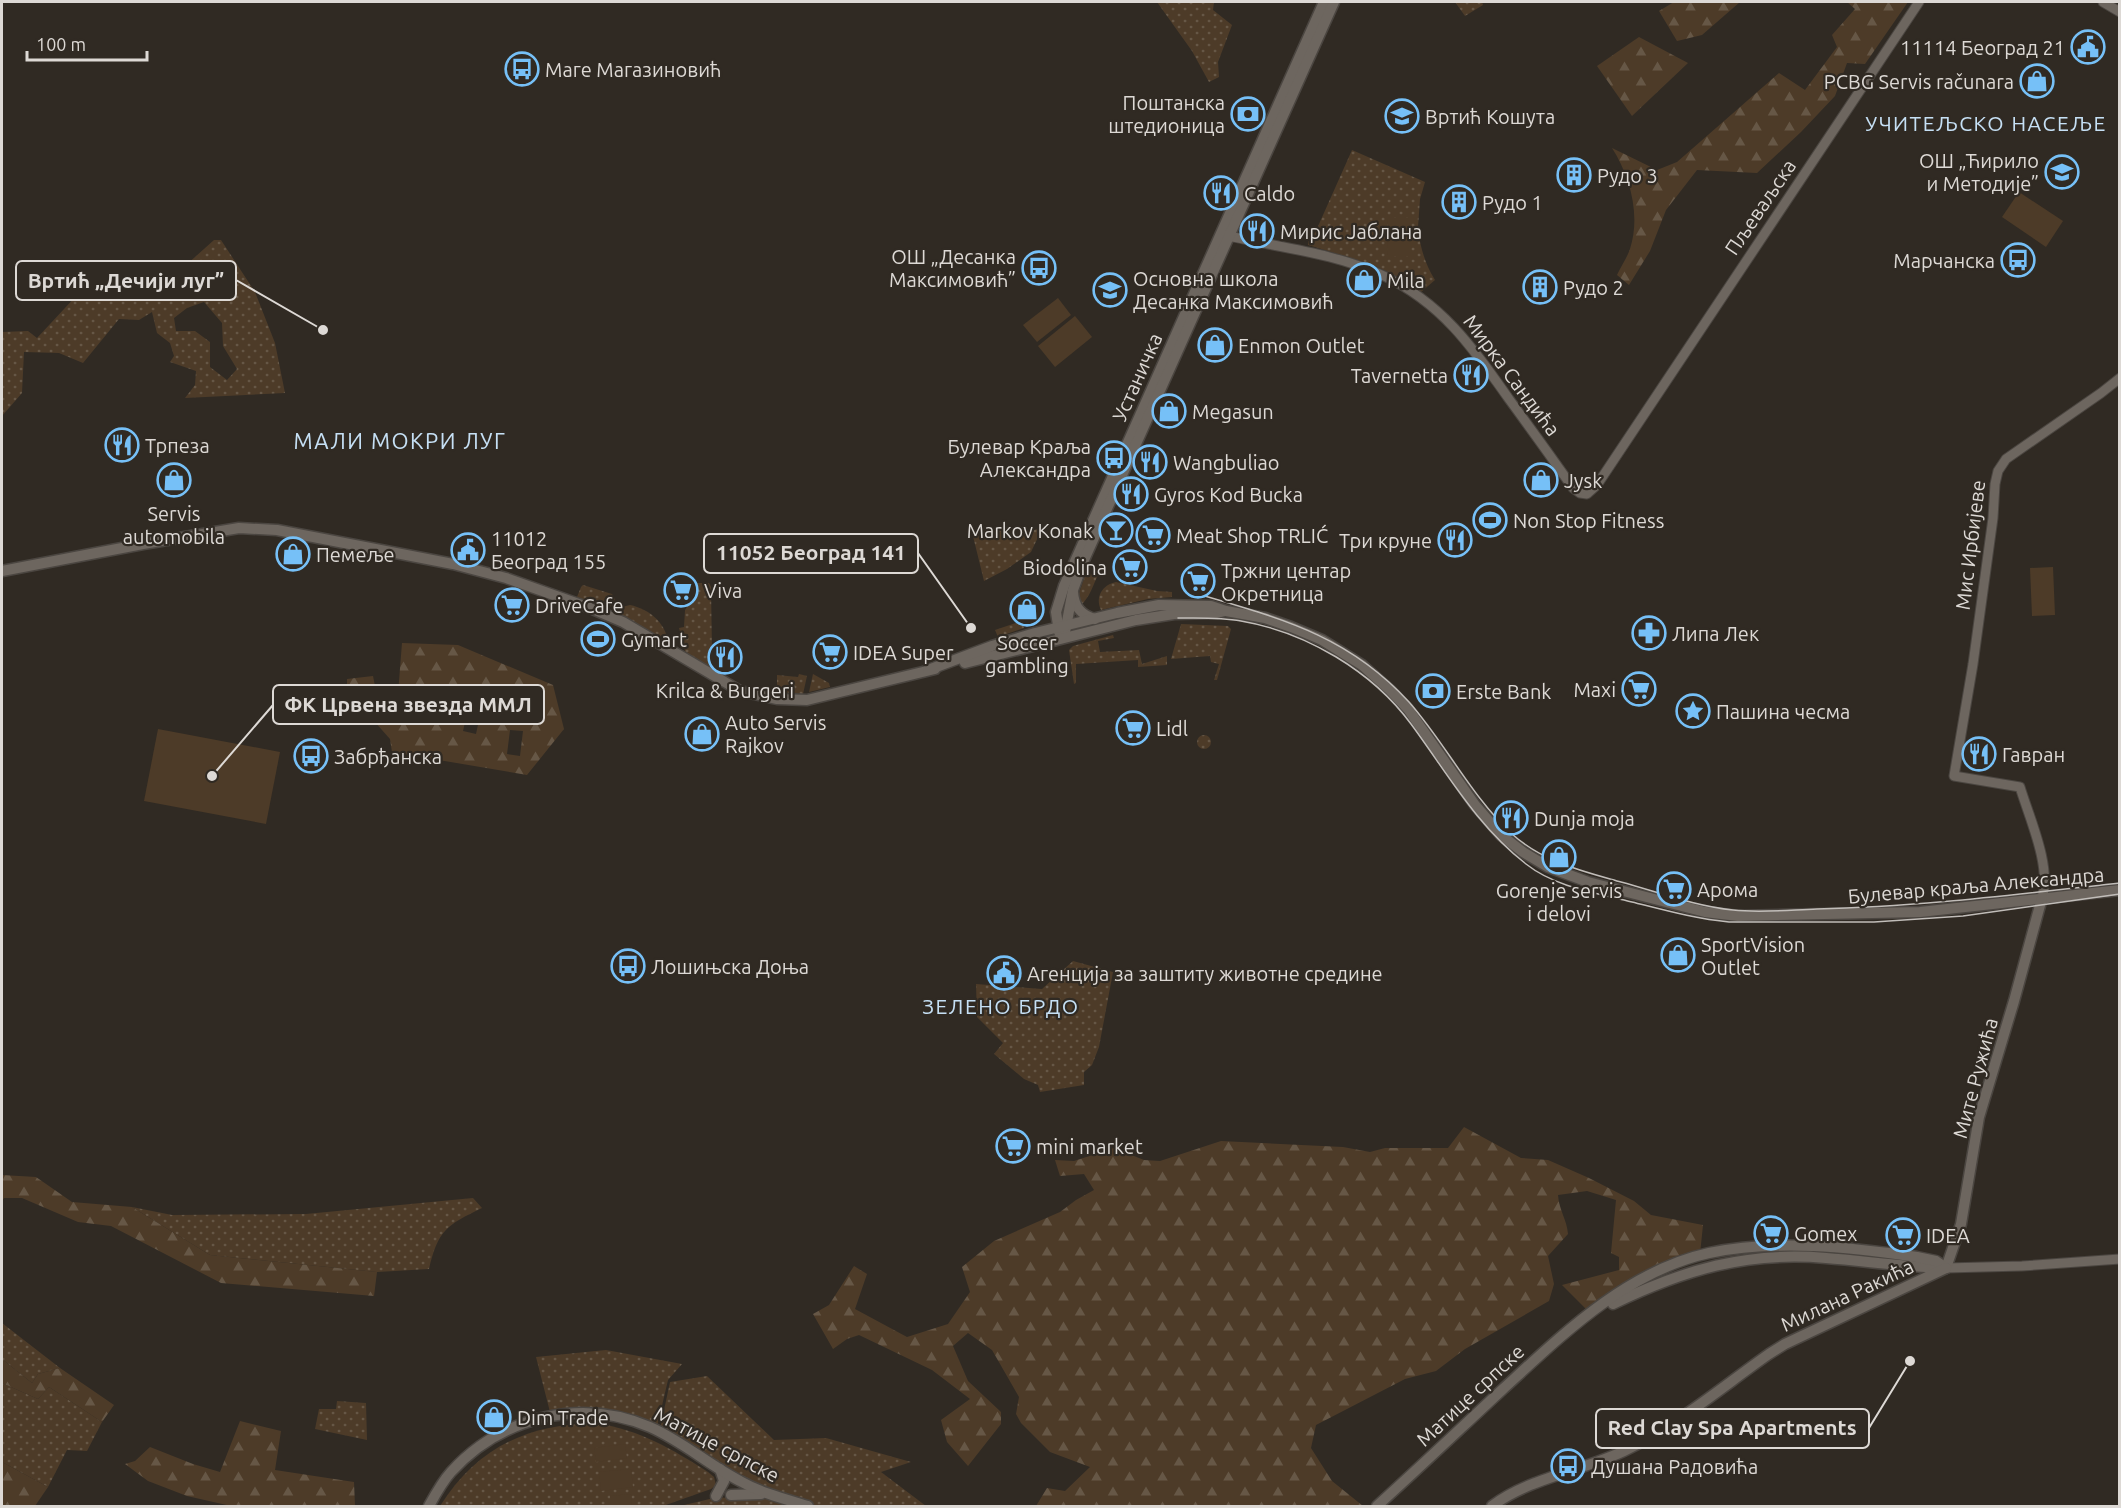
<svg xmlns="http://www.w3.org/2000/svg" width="2121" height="1508" font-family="Ubuntu,sans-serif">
<defs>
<pattern id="green-dots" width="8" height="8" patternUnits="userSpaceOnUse" patternTransform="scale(1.5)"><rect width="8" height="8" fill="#4d3b28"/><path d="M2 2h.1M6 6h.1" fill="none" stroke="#665746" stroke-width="1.8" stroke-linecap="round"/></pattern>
<pattern id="forest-firs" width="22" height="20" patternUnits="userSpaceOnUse" patternTransform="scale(1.5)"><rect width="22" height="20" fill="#4d3b28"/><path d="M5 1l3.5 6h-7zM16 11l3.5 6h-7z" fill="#665746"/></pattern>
</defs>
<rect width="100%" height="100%" fill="#302a23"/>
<g fill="url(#green-dots)" fill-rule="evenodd">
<path d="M1157 2H1214L1213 10 1232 25 1218 62 1219 77 1209 82 1192 51Z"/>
<path d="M1455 2H1482L1483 5 1465 16Z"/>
<path d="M1352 150 1425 182 1420 199 1418 227 1411 228V219L1388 218V256H1410L1411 231H1418C1421 249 1425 264 1435 280L1421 292 1394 275 1371 264 1308 245 1309 232 1315 233Z"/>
<path d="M214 240H221L255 292 275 343 285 393 185 398 195 385 196 371 170 362 174 356 170 343 157 333 152 312 139 320 119 319 83 363 59 353 24 352 22 393 2 416V332L28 331 37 338 78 294 95 279 113 298 135 284 146 290 166 283ZM204 302 222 323 223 346 237 369 227 380 210 367V342L195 331H176L174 318 187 308Z"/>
<path d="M1009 526 1011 536 1038 529 1040 533 1031 552 1007 569 984 581 972 532Z"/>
<path d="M1086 573 1098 575C1093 585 1090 597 1081 605L1078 596Z"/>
<path d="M1116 582 1157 591 1172 592V597L1148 599 1101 610C1095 597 1102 585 1116 582Z"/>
<path d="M696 583H709L711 587 712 652 709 666 686 655 679 628 684 627 685 610 690 602 687 600Z"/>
<path d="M583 585 612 594 615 599 612 605 607 609 578 599 577 597 581 587Z"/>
<path d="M630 605C649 609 664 622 668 640L666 642 618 615V612L622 607Z"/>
<path d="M1022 621 1024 628 998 637 995 630Z"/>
<path d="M1181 624 1228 626 1231 629 1217 680H1214L1219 664 1211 662 1210 656 1171 659Z"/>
<path d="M1113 635 1114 638 1098 641 1100 652 1139 650 1142 664 1167 656V665L1138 667V660L1076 664V683L1074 684 1069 650 1073 646Z"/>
<path d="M799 674 807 676 803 694 777 692V675L798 677Z"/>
<path d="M813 674 829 683 830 687 809 692Z"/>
<circle cx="1204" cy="742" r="7"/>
<path d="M1073 961 1113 972 1099 1047 1092 1065 1084 1072V1085L1040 1092 1038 1085 1024 1079 994 1054 1003 1043 977 1017 976 984 1042 989Z"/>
<path d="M473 1198 482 1208C447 1225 438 1230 429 1269L377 1272 210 1255 132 1207 172 1215 306 1214Z"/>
<path d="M2 1323 60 1368 38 1374 32 1383 2 1359Z"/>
<path d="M606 1350 682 1364 668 1380 657 1427 550 1412 536 1357Z"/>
<path d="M707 1376 774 1440 826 1438 911 1462 881 1472 926 1506H816L757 1487 660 1429 670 1382Z"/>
<path d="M2 1383 38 1399 49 1387 102 1422 87 1451 67 1450 48 1487 2 1462Z"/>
<path d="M337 1401 366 1403 367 1440 315 1429 319 1409H336Z"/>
<path d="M596 1423C640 1430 672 1449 708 1472L714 1477 716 1485 711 1489 663 1506H440C477 1448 527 1424 596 1423Z"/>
<path d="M768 1496 799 1506H680L714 1498Z"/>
</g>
<g fill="url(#forest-firs)" fill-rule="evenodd">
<path d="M1674 2H1740L1702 35 1677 41 1659 11Z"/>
<path d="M1847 2H1908L1865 64 1847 63 1835 96 1801 132 1757 173 1697 170 1666 210 1650 251 1629 285 1617 275C1621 266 1627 258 1630 249 1641 215 1630 176 1612 148L1657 170 1677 162 1779 73 1805 90 1837 47 1832 35 1855 9Z"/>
<path d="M1639 37 1688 63 1632 116 1597 66Z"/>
<path d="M402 643 458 645 553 685 564 729 527 775 392 752 390 739 366 712 324 707 323 695 347 697V679L373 676 376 691 398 694ZM424 687 437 689 435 709 422 708ZM468 709 481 711 476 734 463 731ZM510 730 523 731 520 756 507 754Z"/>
<path d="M1464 1127 1521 1158 1548 1160 1589 1178 1634 1201 1651 1215 1703 1225 1700 1254 1619 1287 1586 1309 1562 1285 1619 1270V1257L1611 1253 1616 1200 1587 1191 1558 1195C1559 1210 1567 1220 1568 1234L1548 1256 1554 1284 1549 1301 1465 1349 1436 1371 1405 1379 1316 1425 1311 1448 1332 1481 1363 1506H1036L1047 1488 1065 1491 1090 1467 1050 1452 1021 1423 1016 1414 1019 1397 992 1350 968 1333 953 1346 968 1381 1001 1412V1424L968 1466 947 1442 941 1420 970 1399 932 1370 859 1335 847 1339 833 1349 813 1314 829 1305 854 1266 867 1274 855 1309 907 1337 948 1324 970 1292 962 1267 994 1241 1060 1212 1076 1200 1094 1190 1084 1174 1060 1176 1055 1160 1074 1161 1114 1148 1144 1160 1160 1161 1221 1141 1343 1147 1370 1152 1385 1148H1448Z"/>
<path d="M2 1175 36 1177 72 1202 132 1207 210 1255 377 1272 374 1296 221 1283 111 1226 78 1222 22 1198H4L2 1201Z"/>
<path d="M2 1359 32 1383 38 1374 60 1368 114 1405 102 1422 49 1387 38 1399 2 1383Z"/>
<path d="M240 1421 281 1431 275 1470 354 1482 355 1506H231L187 1496 148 1481 125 1464 135 1461 150 1447 193 1464 220 1472Z"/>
<path d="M2 1462 48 1487 35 1506H2Z"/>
</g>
<g fill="#4d3b28">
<path d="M2019 192 2063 221 2046 247 2002 217Z"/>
<path d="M1388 218H1411V256H1387Z"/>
<path d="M1058 298 1071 315 1037 342 1023 325Z"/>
<path d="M1075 316 1092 337 1055 367 1038 346Z"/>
<path d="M2053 567 2055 615 2032 616 2030 568Z"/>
<path d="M158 729 280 752 266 824 144 801Z"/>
<path d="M625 1444 627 1458 596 1462 594 1448Z"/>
<path d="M631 1469 633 1487 601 1491 599 1472Z"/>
<path d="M631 1494 632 1506H610V1496Z"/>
</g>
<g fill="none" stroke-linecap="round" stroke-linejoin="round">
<g stroke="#4b4641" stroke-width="11">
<g id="tertiary">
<path d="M2103 2 2120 12"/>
<path d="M1229 236C1281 248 1335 253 1384 276 1442 303 1473 348 1509 399 1531 429 1552 458 1573 488L1580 493 1587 494 1597 485 1919 2"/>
<path d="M2042 898C2052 867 2029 817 2020 787L1954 776 1973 664 1993 518 1995 484 1998 471 2006 459 2101 393 2120 378"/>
<path d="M1946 1268 2022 1266 2120 1259"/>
</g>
</g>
<g stroke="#4b4641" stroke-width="13">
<g id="secondary">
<path d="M2 571 143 544 239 528 277 530 453 564 506 578 590 608 623 622 740 691 777 699 807 700 935 669"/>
<path d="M1073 592C1074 607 1081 615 1095 619"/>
<path d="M1059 632 1056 612 1064 586 1324 2"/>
<path d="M1065 632 1073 590 1084 560 1334 2"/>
<path d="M965 663 1136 620 1174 614 1217 613 1225 611"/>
<path d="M928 670 992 646 1035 633 1117 613 1159 605 1211 606 1226 611 1265 618 1291 627 1322 640 1362 665 1390 690 1408 709 1475 805 1501 835 1523 852 1548 867 1588 882 1705 912 1738 916 1920 912 2120 890"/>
<path d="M1946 1268 1961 1224 1979 1117 2014 1001 2042 898"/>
<path d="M1613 1304C1683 1270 1747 1251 1826 1258 1866 1261 1905 1267 1946 1268"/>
<path d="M731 1495 761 1494"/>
<path d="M716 1496 724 1481 720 1469"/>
<path d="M429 1506C435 1495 442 1482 451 1472 501 1417 581 1397 650 1427 682 1441 709 1465 740 1481 761 1493 785 1499 808 1506"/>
<path d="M1377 1506C1419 1468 1461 1428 1503 1389 1563 1334 1627 1271 1709 1253 1778 1239 1848 1247 1917 1257L1936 1261 1946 1268"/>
<path d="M1492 1506C1529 1478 1582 1471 1624 1451 1676 1426 1722 1387 1769 1354L1785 1344 1946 1268"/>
</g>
</g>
<use href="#tertiary" stroke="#6d665f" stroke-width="9"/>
<use href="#secondary" stroke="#6d665f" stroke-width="10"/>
<g stroke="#c1bdb9" stroke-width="1.5">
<path d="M1188 591C1274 617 1345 632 1409 702 1446 744 1471 796 1512 834 1543 862 1582 871 1621 882 1658 892 1695 906 1733 910 1760 913 1789 910 1817 909 1919 907 2019 894 2120 883"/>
<path d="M1178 618C1198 618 1220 617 1241 621 1306 632 1372 671 1411 724 1448 774 1476 825 1526 864 1555 887 1596 893 1632 902 1664 910 1696 919 1729 922H1874L1963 916 2120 894"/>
</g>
</g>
<defs>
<g id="civic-ring" transform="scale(1.725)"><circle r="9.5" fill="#302a23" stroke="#76c0f7" stroke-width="1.5"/><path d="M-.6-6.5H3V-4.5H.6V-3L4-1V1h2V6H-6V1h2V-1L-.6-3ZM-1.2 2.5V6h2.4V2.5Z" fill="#76c0f7"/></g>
<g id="bus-ring" transform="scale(1.725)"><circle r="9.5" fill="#302a23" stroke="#76c0f7" stroke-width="1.5"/><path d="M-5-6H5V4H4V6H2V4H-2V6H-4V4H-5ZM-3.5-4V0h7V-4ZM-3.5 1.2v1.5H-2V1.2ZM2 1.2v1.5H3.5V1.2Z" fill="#76c0f7"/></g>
<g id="shop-ring" transform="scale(1.725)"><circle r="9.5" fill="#302a23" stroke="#76c0f7" stroke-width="1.5"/><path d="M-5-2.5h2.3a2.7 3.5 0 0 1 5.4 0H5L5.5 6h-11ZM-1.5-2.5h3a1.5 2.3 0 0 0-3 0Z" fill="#76c0f7"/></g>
<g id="bank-ring" transform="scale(1.725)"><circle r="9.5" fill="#302a23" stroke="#76c0f7" stroke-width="1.5"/><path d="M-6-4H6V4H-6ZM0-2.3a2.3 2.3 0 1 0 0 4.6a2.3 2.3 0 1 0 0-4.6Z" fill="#76c0f7"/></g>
<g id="school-ring" transform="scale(1.725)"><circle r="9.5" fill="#302a23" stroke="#76c0f7" stroke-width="1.5"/><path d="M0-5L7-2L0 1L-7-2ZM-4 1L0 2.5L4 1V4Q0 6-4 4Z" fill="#76c0f7"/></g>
<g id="building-ring" transform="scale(1.725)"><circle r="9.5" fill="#302a23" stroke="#76c0f7" stroke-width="1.5"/><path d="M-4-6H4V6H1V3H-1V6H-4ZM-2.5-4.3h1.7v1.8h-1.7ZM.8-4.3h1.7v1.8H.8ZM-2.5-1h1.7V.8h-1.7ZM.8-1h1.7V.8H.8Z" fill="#76c0f7"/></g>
<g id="restaurant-ring" transform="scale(1.725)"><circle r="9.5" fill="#302a23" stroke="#76c0f7" stroke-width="1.5"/><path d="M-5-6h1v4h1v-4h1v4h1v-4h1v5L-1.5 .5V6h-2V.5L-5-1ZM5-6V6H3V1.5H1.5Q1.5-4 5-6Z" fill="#76c0f7"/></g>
<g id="stadium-ring" transform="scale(1.725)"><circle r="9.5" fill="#302a23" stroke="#76c0f7" stroke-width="1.5"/><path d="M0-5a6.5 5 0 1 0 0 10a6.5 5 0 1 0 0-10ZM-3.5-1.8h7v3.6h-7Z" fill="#76c0f7"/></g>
<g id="bar-ring" transform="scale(1.725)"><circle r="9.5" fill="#302a23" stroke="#76c0f7" stroke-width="1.5"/><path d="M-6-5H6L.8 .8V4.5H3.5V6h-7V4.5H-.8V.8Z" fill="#76c0f7"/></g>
<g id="supermarket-ring" transform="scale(1.725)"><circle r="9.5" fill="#302a23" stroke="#76c0f7" stroke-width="1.5"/><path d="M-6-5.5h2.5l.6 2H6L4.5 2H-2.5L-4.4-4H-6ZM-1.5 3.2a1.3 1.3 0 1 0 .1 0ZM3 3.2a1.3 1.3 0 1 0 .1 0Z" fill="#76c0f7"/></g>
<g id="pharmacy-ring" transform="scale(1.725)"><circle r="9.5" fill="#302a23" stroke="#76c0f7" stroke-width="1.5"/><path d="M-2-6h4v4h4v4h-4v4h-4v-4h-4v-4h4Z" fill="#76c0f7"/></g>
<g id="sight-ring" transform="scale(1.725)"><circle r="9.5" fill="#302a23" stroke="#76c0f7" stroke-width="1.5"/><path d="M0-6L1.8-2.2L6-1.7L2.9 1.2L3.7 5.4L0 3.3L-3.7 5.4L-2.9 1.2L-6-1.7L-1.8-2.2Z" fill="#76c0f7"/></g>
</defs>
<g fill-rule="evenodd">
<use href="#civic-ring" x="2088" y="47"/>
<use href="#bus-ring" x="522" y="69"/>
<use href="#shop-ring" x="2037" y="81"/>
<use href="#bank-ring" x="1248" y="114"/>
<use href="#school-ring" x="1402" y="116"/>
<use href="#school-ring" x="2062" y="172"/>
<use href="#building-ring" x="1574" y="175"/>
<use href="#restaurant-ring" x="1221" y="193"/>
<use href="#building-ring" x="1459" y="202"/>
<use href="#restaurant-ring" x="1257" y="231"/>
<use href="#bus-ring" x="2018" y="260"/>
<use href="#bus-ring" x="1039" y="268"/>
<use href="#shop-ring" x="1364" y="280"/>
<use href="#building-ring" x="1540" y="287"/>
<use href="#school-ring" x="1110" y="290"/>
<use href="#shop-ring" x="1215" y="345"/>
<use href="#restaurant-ring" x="1471" y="375"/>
<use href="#shop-ring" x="1169" y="411"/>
<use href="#restaurant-ring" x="122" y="445"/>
<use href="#bus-ring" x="1114" y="458"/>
<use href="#restaurant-ring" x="1150" y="462"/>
<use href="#shop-ring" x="174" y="480"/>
<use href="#shop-ring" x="1541" y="480"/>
<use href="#restaurant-ring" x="1131" y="494"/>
<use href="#stadium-ring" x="1490" y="520"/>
<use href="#bar-ring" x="1116" y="530"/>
<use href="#supermarket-ring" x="1153" y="535"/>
<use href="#restaurant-ring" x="1455" y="540"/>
<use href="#civic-ring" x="468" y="550"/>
<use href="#shop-ring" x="293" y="554"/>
<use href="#supermarket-ring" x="1130" y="567"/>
<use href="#supermarket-ring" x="1198" y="581"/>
<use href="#supermarket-ring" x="681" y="590"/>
<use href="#supermarket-ring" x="512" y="605"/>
<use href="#shop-ring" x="1027" y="609"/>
<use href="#pharmacy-ring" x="1649" y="633"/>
<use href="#stadium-ring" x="598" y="639"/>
<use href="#supermarket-ring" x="830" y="652"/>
<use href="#restaurant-ring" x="725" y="657"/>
<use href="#supermarket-ring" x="1639" y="689"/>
<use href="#bank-ring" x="1433" y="691"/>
<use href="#sight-ring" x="1693" y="711"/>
<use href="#supermarket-ring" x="1133" y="728"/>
<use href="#shop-ring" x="702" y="734"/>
<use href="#restaurant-ring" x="1979" y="754"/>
<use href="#bus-ring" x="311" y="756"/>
<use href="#restaurant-ring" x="1511" y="818"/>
<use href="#shop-ring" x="1559" y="857"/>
<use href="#supermarket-ring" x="1674" y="889"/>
<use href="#shop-ring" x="1678" y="955"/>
<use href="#bus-ring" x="628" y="966"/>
<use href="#civic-ring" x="1004" y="973"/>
<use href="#supermarket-ring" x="1013" y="1146"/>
<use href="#supermarket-ring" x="1771" y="1233"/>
<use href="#supermarket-ring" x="1903" y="1235"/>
<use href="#shop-ring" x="494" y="1417"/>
<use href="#bus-ring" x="1568" y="1466"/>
</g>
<g text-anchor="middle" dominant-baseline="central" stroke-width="4.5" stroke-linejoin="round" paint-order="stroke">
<g font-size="20" fill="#ddd9d5" stroke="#302a23" text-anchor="start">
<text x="2065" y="47" text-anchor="end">11114 Београд 21</text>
<text x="545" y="69">Маге Магазиновић</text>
<text x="2014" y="81" text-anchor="end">PCBG Servis računara</text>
<text x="1225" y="102" text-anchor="end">Поштанска<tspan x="1225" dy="23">штедионица</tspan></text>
<text x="1425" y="116">Вртић Кошута</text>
<text x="2039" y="160" text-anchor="end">ОШ „Ћирило<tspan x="2039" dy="23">и Методије”</tspan></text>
<text x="1597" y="175">Рудо 3</text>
<text x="1244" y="193">Caldo</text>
<text x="1482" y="202">Рудо 1</text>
<text x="1280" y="231">Мирис Јаблана</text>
<text x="1016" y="256" text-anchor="end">ОШ „Десанка<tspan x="1016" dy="23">Максимовић”</tspan></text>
<text x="1995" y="260" text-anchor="end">Марчанска</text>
<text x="1133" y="278">Основна школа<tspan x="1133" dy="23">Десанка Максимовић</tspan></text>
<text x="1387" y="280">Mila</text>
<text x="1563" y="287">Рудо 2</text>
<text x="1238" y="345">Enmon Outlet</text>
<text x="1448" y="375" text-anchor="end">Tavernetta</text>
<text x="1192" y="411">Megasun</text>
<text x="145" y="445">Трпеза</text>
<text x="1091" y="446" text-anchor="end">Булевар Краља<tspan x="1091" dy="23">Александра</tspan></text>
<text x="1173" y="462">Wangbuliao</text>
<text x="1564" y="480">Jysk</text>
<text x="1154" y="494">Gyros Kod Bucka</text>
<text x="174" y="513" text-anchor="middle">Servis<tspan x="174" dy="23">automobila</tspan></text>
<text x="1513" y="520">Non Stop Fitness</text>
<text x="1093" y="530" text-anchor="end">Markov Konak</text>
<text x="1176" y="535">Meat Shop TRLIĆ</text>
<text x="491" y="538">11012<tspan x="491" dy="23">Београд 155</tspan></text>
<text x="1432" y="540" text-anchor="end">Три круне</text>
<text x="316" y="554">Пемеље</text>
<text x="1107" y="567" text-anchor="end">Biodolina</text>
<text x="1221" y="570">Тржни центар<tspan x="1221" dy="23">Окретница</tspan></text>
<text x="704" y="590">Viva</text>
<text x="535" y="605">DriveCafe</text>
<text x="1672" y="633">Липа Лек</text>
<text x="621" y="639">Gymart</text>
<text x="1027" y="642" text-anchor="middle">Soccer<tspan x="1027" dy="23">gambling</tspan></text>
<text x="853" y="652">IDEA Super</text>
<text x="1616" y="689" text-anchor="end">Maxi</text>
<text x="725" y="690" text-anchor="middle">Krilca &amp; Burgeri</text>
<text x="1456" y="691">Erste Bank</text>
<text x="1716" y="711">Пашина чесма</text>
<text x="725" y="722">Auto Servis<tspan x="725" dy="23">Rajkov</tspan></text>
<text x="1156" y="728">Lidl</text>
<text x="2002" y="754">Гавран</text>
<text x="334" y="756">Забрђанска</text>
<text x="1534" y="818">Dunja moja</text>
<text x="1697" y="889">Арома</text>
<text x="1559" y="890" text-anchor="middle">Gorenje servis<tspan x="1559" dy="23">i delovi</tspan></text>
<text x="1701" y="944">SportVision<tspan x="1701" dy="23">Outlet</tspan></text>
<text x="651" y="966">Лошињска Доња</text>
<text x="1027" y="973">Агенција за заштиту животне средине</text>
<text x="1036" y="1146">mini market</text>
<text x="1794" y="1233">Gomex</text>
<text x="1926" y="1235">IDEA</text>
<text x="517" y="1417">Dim Trade</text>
<text x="1591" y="1466">Душана Радовића</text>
</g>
<g font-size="20" fill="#ddd9d5" stroke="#302a23">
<text transform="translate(1760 207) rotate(-56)">Пљеваљска</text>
<text transform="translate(1512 375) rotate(53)">Мирка Сандића</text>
<text transform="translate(1137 377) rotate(-66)">Устаничка</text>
<text transform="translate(1970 545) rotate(-83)">Мис Ирбијеве</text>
<text transform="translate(1976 885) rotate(-5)">Булевар краља Александра</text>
<text transform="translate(1975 1078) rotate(-75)">Мите Ружића</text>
<text transform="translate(1847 1295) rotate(-25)">Милана Ракића</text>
<text transform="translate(1470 1395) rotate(-43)">Матице српске</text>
<text transform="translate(717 1444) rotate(28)">Матице српске</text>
</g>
<g font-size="21" letter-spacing="1.5" fill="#c6e0f5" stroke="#302a23">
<text x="1986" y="123">УЧИТЕЉСКО НАСЕЉЕ</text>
<text x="1001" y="1006">ЗЕЛЕНО БРДО</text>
</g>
<g font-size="22" letter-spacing="1.5" fill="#c6e0f5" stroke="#302a23">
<text x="400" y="440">МАЛИ МОКРИ ЛУГ</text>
</g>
</g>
<path fill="none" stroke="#ddd9d5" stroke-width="2" d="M323 330L236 280M971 628L918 553M212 776L273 705M1910 1361L1869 1428"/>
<g fill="#ddd9d5" stroke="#302a23" stroke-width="2">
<circle cx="323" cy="330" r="6"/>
<circle cx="971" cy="628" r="6"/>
<circle cx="212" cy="776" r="6"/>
<circle cx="1910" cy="1361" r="6"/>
</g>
<g fill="#302a23" stroke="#ddd9d5" stroke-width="2">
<rect x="16" y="261" width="220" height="39" rx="6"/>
<rect x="704" y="534" width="214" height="39" rx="6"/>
<rect x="273" y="685" width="271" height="39" rx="6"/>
<rect x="1596" y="1409" width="273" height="39" rx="6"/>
</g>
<g font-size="21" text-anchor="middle" font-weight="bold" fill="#ddd9d5">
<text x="126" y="288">Вртић „Дечији луг”</text>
<text x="811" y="560">11052 Београд 141</text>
<text x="408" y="712">ФК Црвена звезда ММЛ</text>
<text x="1732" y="1435">Red Clay Spa Apartments</text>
</g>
<rect width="2121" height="1508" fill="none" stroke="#ddd9d5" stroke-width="6"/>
<path d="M27 51v9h120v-9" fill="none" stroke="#ddd9d5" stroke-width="3"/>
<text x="36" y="51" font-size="18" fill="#ddd9d5" stroke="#302a23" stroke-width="4.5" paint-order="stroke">100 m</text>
</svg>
